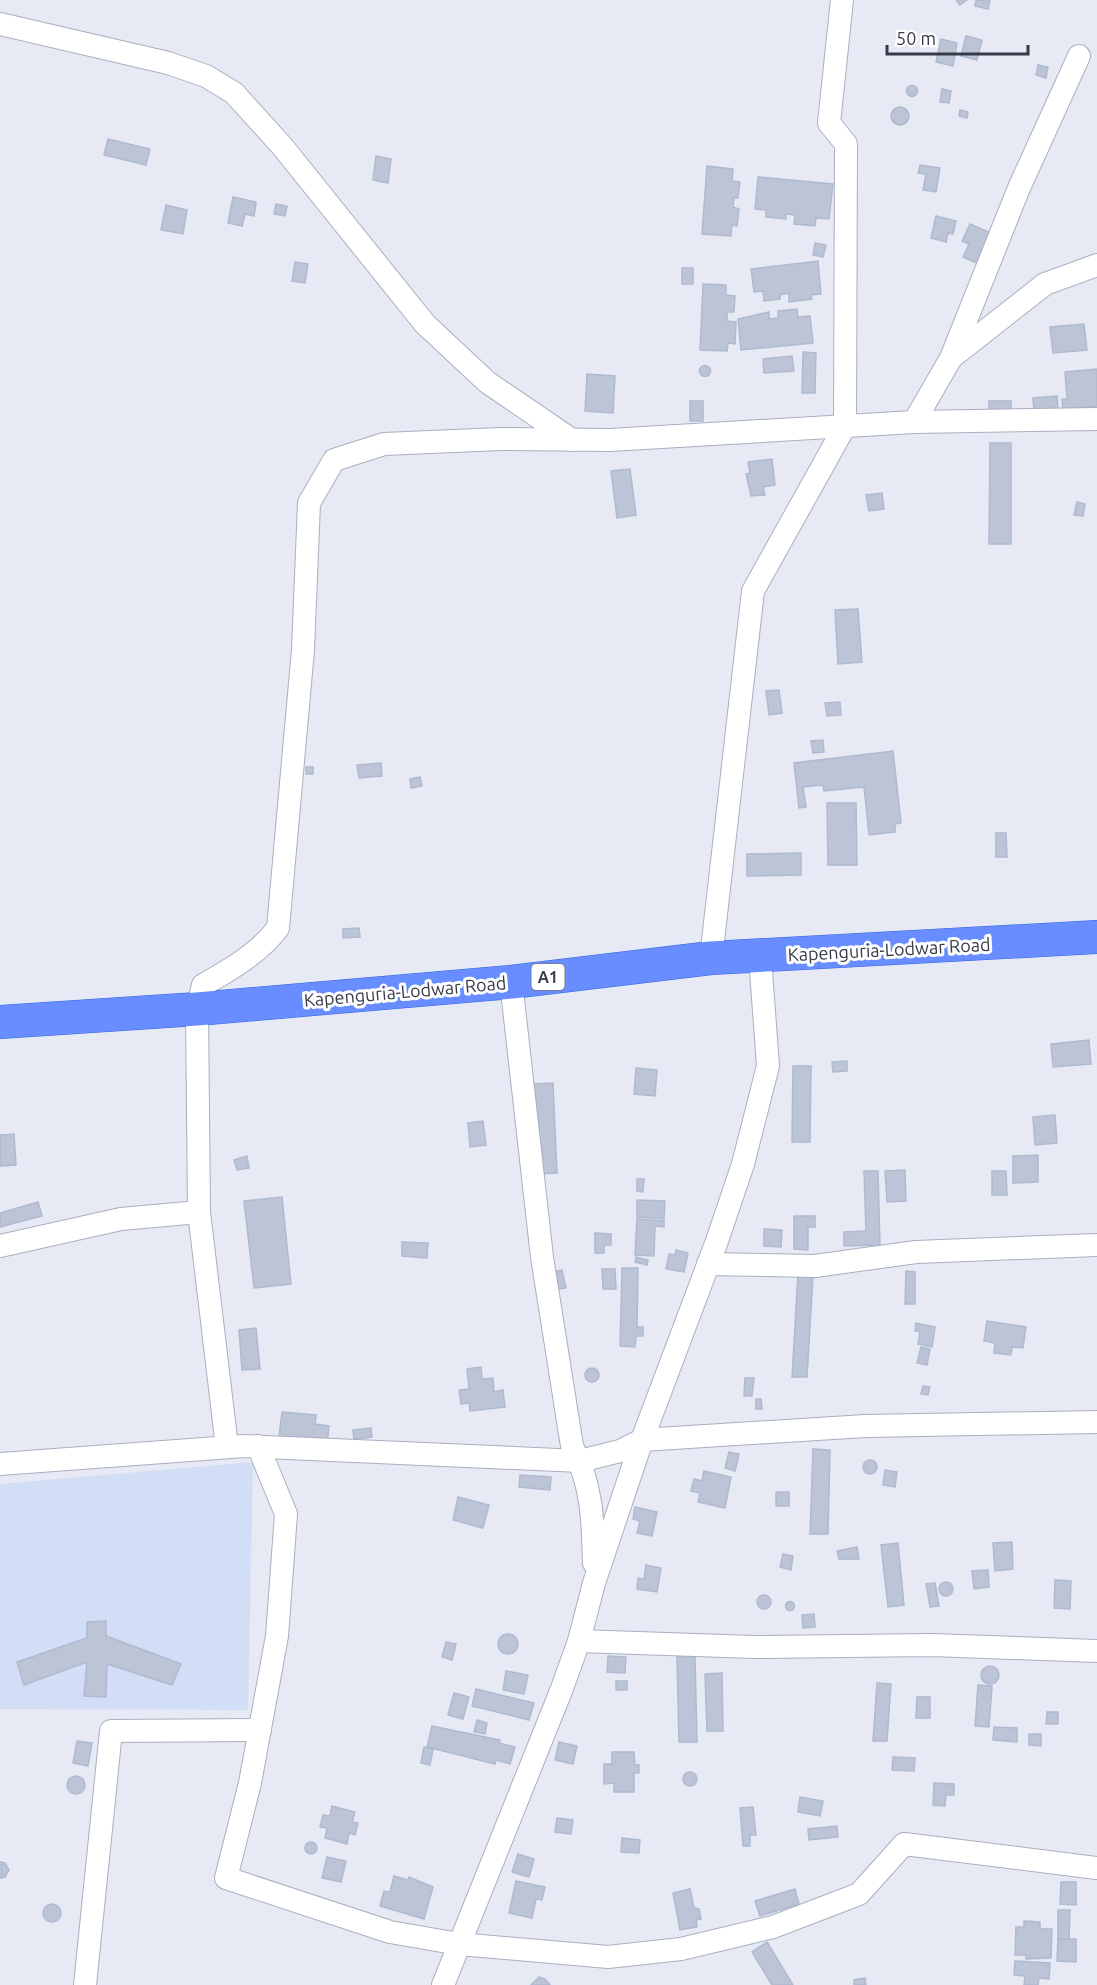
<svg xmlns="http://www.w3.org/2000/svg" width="1097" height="1985" font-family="Ubuntu,sans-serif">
<rect width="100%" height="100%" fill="#e7eaf4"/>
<path fill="#d2def6" d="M253 1462 248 1710 0 1709V1484Z"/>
<g fill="#bcc4d6" stroke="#afbad1" stroke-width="1.5">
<path d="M967 0 960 5 956 0Z"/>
<path d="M976 0H990L988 9 975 6Z"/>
<path d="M966 36 982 40 977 60 961 56Z"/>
<path d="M941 39 957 43 953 66 936 62Z"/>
<path d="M1038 65 1048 67 1046 78 1036 75Z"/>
<circle cx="912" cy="91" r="5.5"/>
<path d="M942 89 951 91 949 103 940 102Z"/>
<circle cx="900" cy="116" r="9"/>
<path d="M960 110 968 112 967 118 959 116Z"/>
<path d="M108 139 150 149 146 165 104 155Z"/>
<path d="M376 156 391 159 388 183 373 180Z"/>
<path d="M920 165 940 168 936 192 923 190 926 174 918 173Z"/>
<path d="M707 166 733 169 732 181 740 182 738 198H734L733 207 739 209 737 226 732 225 731 236 702 234Z"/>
<path d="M758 177 833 184 829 219 816 218 815 226 794 224 795 215 786 214V219L766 217V210L755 209Z"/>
<path d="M233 197 256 202 254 216 245 214 242 226 228 223Z"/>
<path d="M276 204 287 206 285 216 274 214Z"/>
<path d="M166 205 187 210 183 234 161 230Z"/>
<path d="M936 216 956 221 953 234 948 233 946 242 931 238Z"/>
<path d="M970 224 993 234 979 264 963 257 969 244 962 241Z"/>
<path d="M815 243 826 245 823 257 813 255Z"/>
<path d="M818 261 821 294 811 295 812 299 789 302V293L780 295V299L764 301 763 291 754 292 751 269Z"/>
<path d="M295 262 308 264 305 283 292 281Z"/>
<rect x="682" y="268" width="11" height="16"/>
<path d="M703 284 726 285V295L735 296 734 312H727V321L736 322 735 344 728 343 727 351 700 350Z"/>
<path d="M797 309 798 317 810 316 813 343 741 350 738 319 769 312V319L778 318V311Z"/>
<path d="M1084 324 1087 350 1053 353 1050 327Z"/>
<path d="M803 352 816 353 815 393H802Z"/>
<path d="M792 356 794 371 764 373 763 359Z"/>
<circle cx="705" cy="371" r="5.5"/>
<path d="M1097 369V406L1063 409 1062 399H1067L1065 372Z"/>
<path d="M587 374 615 376 613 413 585 411Z"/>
<path d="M1057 396 1058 409 1034 411 1033 398Z"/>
<rect x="690" y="401" width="13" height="20"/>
<rect x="989" y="401" width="22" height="10"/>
<path d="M990 443H1011V544H989Z"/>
<path d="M772 459 775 485 763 487 765 495 751 496 746 474 750 473 748 462Z"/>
<path d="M630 469 636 515 617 518 611 471Z"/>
<path d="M882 493 884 509 869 511 866 495Z"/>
<path d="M1077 502 1085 504 1083 516 1074 515Z"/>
<path d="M858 609 862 662 838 664 835 610Z"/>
<path d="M779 690 782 713 769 715 766 691Z"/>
<path d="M840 702 841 715 827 716 825 703Z"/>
<path d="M823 740 824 752 813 753 811 741Z"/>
<path d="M893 751 901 823 895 824V832L869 835 864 787 824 791 823 785 803 787 806 807 799 808 794 763Z"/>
<path d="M381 763 382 776 359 778 357 765Z"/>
<rect x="306" y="767" width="7" height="7"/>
<path d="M420 777 422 786 411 788 410 779Z"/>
<path d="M827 803H856L857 865H828Z"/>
<path d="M996 833H1006L1007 857H996Z"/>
<path d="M801 853V875L747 876V854Z"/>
<path d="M359 928 360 937 343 938V929Z"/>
<path d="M1089 1040 1091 1064 1053 1067 1051 1044Z"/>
<path d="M847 1061V1071L833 1072 832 1062Z"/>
<path d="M793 1066H811L810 1142H792Z"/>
<path d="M636 1068 657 1070 655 1096 634 1094Z"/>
<path d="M553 1083 557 1173 538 1174 534 1084Z"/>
<path d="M1055 1115 1057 1143 1035 1145 1033 1117Z"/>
<path d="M483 1121 486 1145 470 1147 468 1123Z"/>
<path d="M14 1134 16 1165 0 1166V1135Z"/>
<path d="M1038 1155V1182L1013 1183V1156Z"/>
<path d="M247 1156 249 1168 237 1170 234 1160Z"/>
<path d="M905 1170 906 1201 887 1202 885 1171Z"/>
<path d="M864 1171H878L880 1245 844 1246V1232L866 1231Z"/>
<path d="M992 1171H1006L1007 1195H992Z"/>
<path d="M637 1179H644L643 1192 637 1191Z"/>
<path d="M282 1197 291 1284 254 1288 244 1201Z"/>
<path d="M637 1200 665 1201 664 1219 637 1217Z"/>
<path d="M38 1202 42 1216 0 1227V1213Z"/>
<path d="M794 1216H815V1227H808V1250L794 1249Z"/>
<path d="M637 1219 664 1221V1227L655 1226 654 1256 635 1255Z"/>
<path d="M764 1229 782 1230 781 1247 764 1246Z"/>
<path d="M595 1233 611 1234V1245H604V1253H595Z"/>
<path d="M402 1242 428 1243 427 1258 402 1256Z"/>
<path d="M676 1250 688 1253 684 1272 666 1269 669 1254 675 1255Z"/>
<path d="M636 1257 648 1260 647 1265 635 1262Z"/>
<path d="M622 1268H638L637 1327H643V1336H636L635 1347 620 1346Z"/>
<path d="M602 1269H615L616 1289H603Z"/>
<path d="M562 1270 566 1288 553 1290 550 1272Z"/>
<path d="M906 1271 915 1272V1304H905Z"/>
<path d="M798 1274 813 1275 807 1377H792Z"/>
<path d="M987 1321 1026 1327 1023 1348 1012 1347 1011 1355 994 1353 995 1343 984 1341Z"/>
<path d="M916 1323 935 1327 932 1347 918 1344 920 1332 915 1331Z"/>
<path d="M256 1328 260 1369 242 1370 239 1330Z"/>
<path d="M921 1347 930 1349 927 1365 917 1363Z"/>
<path d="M481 1367 482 1379 493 1378 494 1392 503 1390 505 1407 470 1411 469 1403 461 1404 459 1390 469 1389 467 1369Z"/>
<circle cx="592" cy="1375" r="7"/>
<path d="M745 1378H754L752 1396H744Z"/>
<path d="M923 1386 930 1387 928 1395 921 1394Z"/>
<path d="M756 1399H761L762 1409H756Z"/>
<path d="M282 1412 316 1415 315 1424 329 1426 327 1443 279 1437Z"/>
<path d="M371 1428 372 1437 354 1439 353 1430Z"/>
<path d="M813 1449 830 1450 828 1534H810Z"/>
<path d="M729 1452 739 1454 735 1471 725 1468Z"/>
<circle cx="870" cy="1467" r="7"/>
<path d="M885 1470 897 1472 895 1487 883 1485Z"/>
<path d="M704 1471 731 1477 725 1508 698 1502 700 1493 691 1491 694 1479 702 1481Z"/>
<path d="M520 1475 551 1477 550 1490 519 1487Z"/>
<rect x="776" y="1492" width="13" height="14"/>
<path d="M458 1497 489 1505 483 1528 453 1520Z"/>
<path d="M635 1507 657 1512 652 1536 637 1533 640 1521 633 1519Z"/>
<path d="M1012 1542 1013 1569 995 1571 993 1543Z"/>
<path d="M898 1543 904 1605 888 1607 881 1545Z"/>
<path d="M857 1547 859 1559H839L837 1551Z"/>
<path d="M783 1554 793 1556 791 1570 780 1567Z"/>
<path d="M646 1565 661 1568 657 1592 637 1589 638 1578 644 1579Z"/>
<path d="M988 1570 989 1587 974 1589 972 1571Z"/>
<path d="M1055 1580 1071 1581 1070 1609 1054 1608Z"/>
<circle cx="946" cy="1589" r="7"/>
<path d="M935 1583 939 1606 930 1607 926 1584Z"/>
<circle cx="764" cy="1602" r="7"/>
<circle cx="790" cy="1606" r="4.5"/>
<path d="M814 1614 815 1627 803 1628 802 1615Z"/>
<path d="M106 1621V1636L181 1664 172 1685 107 1664 106 1697 84 1696 87 1662 24 1685 17 1662 87 1638V1622Z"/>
<circle cx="508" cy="1644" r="10"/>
<path d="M446 1642 456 1644 452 1660 442 1657Z"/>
<path d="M608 1656 626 1657 625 1673 607 1672Z"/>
<path d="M677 1657H695L697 1742H679Z"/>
<circle cx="990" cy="1675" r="9"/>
<path d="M506 1671 528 1675 524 1694 503 1690Z"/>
<path d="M722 1673 723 1731H707L705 1674Z"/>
<rect x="616" y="1681" width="11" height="9"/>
<path d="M877 1683 891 1684 887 1741H873Z"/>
<path d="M978 1685 992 1686 989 1727 975 1726Z"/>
<path d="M476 1689 534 1703 529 1720 472 1706Z"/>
<path d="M454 1693 469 1697 463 1719 448 1715Z"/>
<path d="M917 1697H930V1718H916Z"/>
<path d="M1047 1712H1058V1724H1046Z"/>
<path d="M477 1720 487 1723 485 1734 474 1732Z"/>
<path d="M432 1726 500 1740 499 1743 515 1747 510 1764 496 1760 495 1764 427 1747Z"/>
<path d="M994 1727 1017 1728V1742L993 1740Z"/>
<path d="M1029 1734H1041V1746L1029 1745Z"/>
<path d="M77 1741 92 1743 88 1766 73 1763Z"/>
<path d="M559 1742 577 1746 573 1764 555 1760Z"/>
<path d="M424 1747 433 1749 430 1765 421 1763Z"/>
<path d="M612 1752H634L635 1765H639V1773H634V1792H614V1783L604 1784V1764H612Z"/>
<path d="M893 1757 915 1758 914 1771 892 1770Z"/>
<circle cx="690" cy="1779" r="7"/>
<circle cx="76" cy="1785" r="9"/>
<path d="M934 1783 954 1784V1795H946L945 1806 933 1805Z"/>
<path d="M800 1797 823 1801 820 1816 798 1812Z"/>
<path d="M332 1806 355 1812 352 1822 358 1823 355 1835 349 1833 347 1844 325 1838 327 1828 320 1827 323 1815 330 1816Z"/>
<path d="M753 1807 756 1835H750V1846H743L740 1808Z"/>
<path d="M557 1818 573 1820 571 1834 555 1832Z"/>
<path d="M837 1826 838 1837 809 1840 808 1829Z"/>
<path d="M622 1838 640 1840 639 1853 621 1852Z"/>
<circle cx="311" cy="1848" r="6"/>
<path d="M518 1854 534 1859 529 1877 512 1872Z"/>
<path d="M327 1857 346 1861 341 1882 322 1878Z"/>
<path d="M1 1862 5 1863 9 1870 5 1877 1 1878Z"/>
<path d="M394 1876 408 1880 409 1877 433 1887 424 1919 380 1906 384 1891 390 1892Z"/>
<path d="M516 1881 545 1887 542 1900 536 1899 532 1918 509 1913Z"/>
<path d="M1061 1882H1076V1905L1060 1904Z"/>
<path d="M690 1889 694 1908 699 1909 701 1919 696 1920 697 1927 680 1930 673 1893Z"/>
<path d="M795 1889 799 1904 760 1916 755 1901Z"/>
<circle cx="52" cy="1913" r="9"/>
<path d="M1058 1910H1070L1069 1939H1058Z"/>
<path d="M1024 1921 1040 1922V1929H1052L1051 1958 1026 1959V1955H1015L1016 1927H1024Z"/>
<path d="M1058 1939H1076V1962L1057 1961Z"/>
<path d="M767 1942 793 1985H772L752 1952Z"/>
<path d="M1015 1961 1050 1963 1049 1979 1039 1978 1038 1985H1024L1025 1976 1014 1975Z"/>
<path d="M539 1977 545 1979 550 1985H531Z"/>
<path d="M865 1978 866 1985H854V1980Z"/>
</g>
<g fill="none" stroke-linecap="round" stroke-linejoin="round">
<g stroke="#a9afc0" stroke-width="24">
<g id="minor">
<path d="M0 24 168 63 206 76 234 93 282 146 425 324 487 382 572 440"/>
<path d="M952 357 1045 284 1097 265"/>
<path d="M914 422 951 358 1019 188 1079 56"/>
<path d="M711 958 753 591 845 426 846 144 829 123 842 0"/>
<path d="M511 982 542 1257 572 1446C592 1484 593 1520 594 1563"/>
<path d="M0 1246 121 1219 199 1212"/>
<path d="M708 1264 815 1266 916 1252 1097 1245"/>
<path d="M258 1446 286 1514 277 1636 250 1783 226 1878 390 1932 459 1944 608 1957 681 1949 773 1927 859 1894 904 1844 1097 1868"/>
<path d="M227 1447 199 1212 197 1009 203 985C230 970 259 953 278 928L303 650 309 503 334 460 384 444 500 439 610 440 914 422 1097 419"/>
<path d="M0 1464 244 1446 580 1461 620 1451 642 1440 865 1426 1097 1422"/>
<path d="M579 1641 754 1647 932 1645 1097 1651"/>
<path d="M85 1985 111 1731 260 1730"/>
<path d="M443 1985 561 1691 579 1641 594 1583 642 1440 717 1241 743 1164 768 1066 760 957"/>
</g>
</g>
<g stroke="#3365e2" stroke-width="34">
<path id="highway" d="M0 1022 197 1009 511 982 711 958 1097 937"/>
</g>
<use href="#minor" stroke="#fff" stroke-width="22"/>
<use href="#highway" stroke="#678dff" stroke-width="33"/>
</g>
<g text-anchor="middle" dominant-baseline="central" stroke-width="6" stroke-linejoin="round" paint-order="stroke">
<rect fill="#fff" stroke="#72767e" stroke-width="1.5" x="531.5" y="964" width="33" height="26" rx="4.5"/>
<g font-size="16" font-weight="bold" fill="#363b47">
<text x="548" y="977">A1</text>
</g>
<g font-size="18" fill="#363b47" stroke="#fff">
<text transform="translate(889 949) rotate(-3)">Kapenguria-Lodwar Road</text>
<text transform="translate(405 991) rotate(-5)">Kapenguria-Lodwar Road</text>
</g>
</g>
<path d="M887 45v9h141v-9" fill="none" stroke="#363b47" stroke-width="3"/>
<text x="896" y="45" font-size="18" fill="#363b47" stroke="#ffffff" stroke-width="4.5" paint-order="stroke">50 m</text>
</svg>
